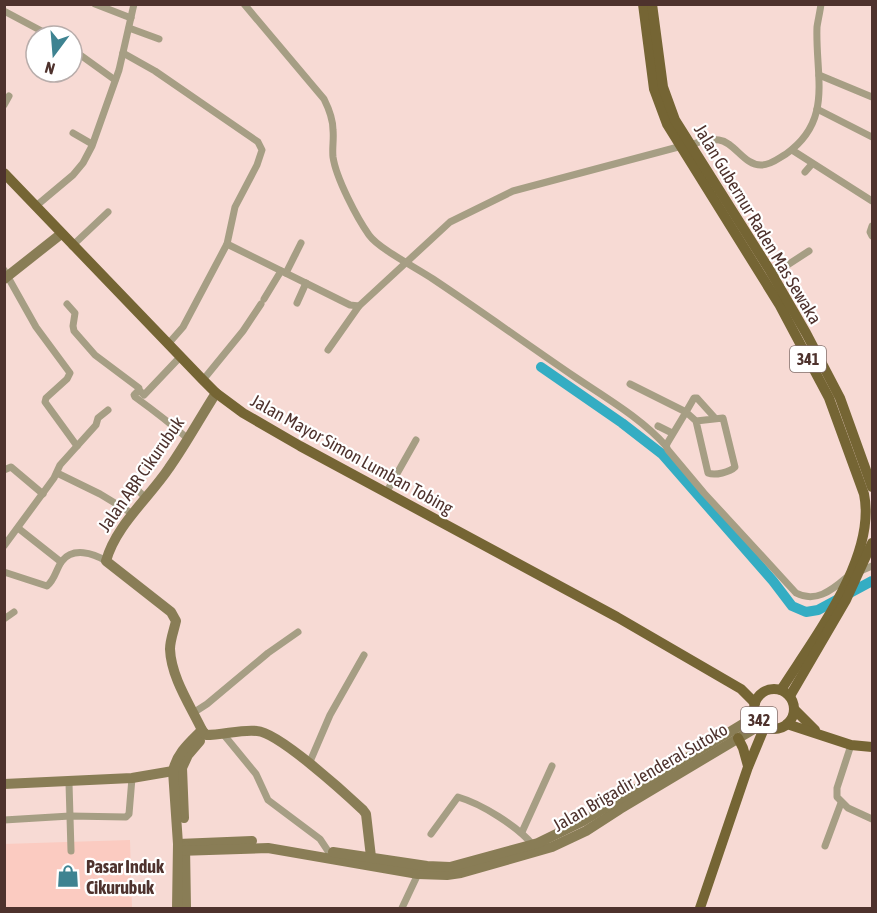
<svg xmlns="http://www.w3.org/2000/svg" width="877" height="913" font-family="'Asap Condensed',sans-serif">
<rect width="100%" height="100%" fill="#f7dad4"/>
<path fill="#fbcbc1" d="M130 840 132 908H5L4 844Z"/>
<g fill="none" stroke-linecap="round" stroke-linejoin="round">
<path stroke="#34adc3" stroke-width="10" d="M541 367 622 423 662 454 773 581 792 606 806 612 818 610 872 581"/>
<g stroke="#a69e84" stroke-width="7">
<path d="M95 4 131 18"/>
<path d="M244 4 324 99C329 109 333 119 333 130 334 139 332 148 333 157 336 178 357 218 369 235 379 249 417 268 433 279 481 311 528 345 575 377 606 398 641 418 666 446"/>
<path d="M4 11 51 36"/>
<path d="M129 28 159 39"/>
<path d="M72 49 115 80"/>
<path d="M123 53 155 71 258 142 262 150 257 165 235 207 227 244 183 327 169 343"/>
<path d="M819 75 872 97"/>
<path d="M4 105 9 96"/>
<path d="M817 109 872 137"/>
<path d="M73 133 92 144"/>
<path d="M692 144C700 142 710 139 719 140 735 142 744 166 762 165 771 165 779 158 786 154 834 120 815 76 817 27 818 20 820 12 821 4"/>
<path d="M792 150 872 201"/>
<path d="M805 172 812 164"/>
<path d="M36 206 73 175 83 163 92 146 119 70 134 4"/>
<path d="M872 226 870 232 872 236"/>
<path d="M227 244 350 305 359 306 450 222 513 191 682 146"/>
<path d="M72 246 108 212"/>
<path d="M4 270 36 327 70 373 67 379 46 398 45 402 77 446"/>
<path d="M286 273 301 243"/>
<path d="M772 275 809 251"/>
<path d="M264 299 281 271"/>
<path d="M297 303 306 283"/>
<path d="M67 304 75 313 73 326 74 331 95 355 139 388V390L144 395 181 356"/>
<path d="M328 350 359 306"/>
<path d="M203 380 243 331 261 304"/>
<path d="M630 384 686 412 668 442 666 446 668 450 704 493 796 593C815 603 831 591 846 578"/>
<path d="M139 390 134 395 135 397C153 410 170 423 187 438"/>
<path d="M696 421 708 473C715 476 730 472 735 467L723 418 696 421 686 412 694 398H697L715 418"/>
<path d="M658 426 672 433"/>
<path d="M4 470 11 467 43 494"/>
<path d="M57 473 100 494 133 514"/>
<path d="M132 485 146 498"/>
<path d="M386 493 416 440"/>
<path d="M18 528 61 562"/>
<path d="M4 546 54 478 60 465 96 425 98 418 108 410"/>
<path d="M4 572 47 586C55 580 56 569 62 561 73 547 93 553 106 561"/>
<path d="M858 572 872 566"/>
<path d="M4 619 14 612"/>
<path d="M193 713 207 704 268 653 298 632"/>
<path d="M224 735 256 774 268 800 320 839 328 851"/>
<path d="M851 745 837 788V797L848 808 872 819"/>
<path d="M309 764 330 715 364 655"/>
<path d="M69 783 71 851"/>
<path d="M4 820 70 816 126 817 129 814 132 778"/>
<path d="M522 832 552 766"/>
<path d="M431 834 458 797C482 804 517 826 533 845"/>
<path d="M825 846 841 803"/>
<path d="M402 908 418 874"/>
</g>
<g stroke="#897d56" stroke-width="10">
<path d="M4 279 61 234"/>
<path d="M216 393C200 418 186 444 169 468 149 498 116 525 106 561L171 612 176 621C174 630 170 640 170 649 171 677 190 705 202 730L206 735C223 735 242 729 257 731 278 732 345 793 363 810L366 814 371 857"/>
<path d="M4 784 132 778 173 771"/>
<path d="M184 818 182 768 188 755 200 741"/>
<path d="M178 844 252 841"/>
<path d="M185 846 186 908"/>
<path d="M178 851 268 848 418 874 447 875 461 873 552 847 586 831 620 809 762 724"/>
<path d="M333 852 427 866 450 867 538 843 583 821 756 716"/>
<path d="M177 908 178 844 173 771C177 753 189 743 202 730"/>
</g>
<g stroke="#756534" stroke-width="10">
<path d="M643 4 654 89 667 124 779 304 829 398 864 494C877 557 814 638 781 690"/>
<path d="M652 4 663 87 675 120 769 269 806 333 840 398 872 487"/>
<path d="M4 173 203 380 216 393 243 413 300 446 617 617 741 689 755 703"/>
<circle cx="774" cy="709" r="20"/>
<path d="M790 696 846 600 872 543"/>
<path d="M794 709 815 730"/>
<path d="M787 724 851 745 872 747"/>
<path d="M738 738 743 748 748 766"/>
<path d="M700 908 748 767 765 726"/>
</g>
</g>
<defs>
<g id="shop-bare" transform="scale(1.8)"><path d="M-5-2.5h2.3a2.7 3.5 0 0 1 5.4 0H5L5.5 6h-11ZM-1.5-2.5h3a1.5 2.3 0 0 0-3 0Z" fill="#3e8391" stroke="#fff" stroke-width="2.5" paint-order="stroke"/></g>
</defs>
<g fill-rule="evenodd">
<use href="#shop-bare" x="68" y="876"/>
</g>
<g text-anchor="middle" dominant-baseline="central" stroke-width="4.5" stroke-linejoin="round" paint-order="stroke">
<g fill="#fff" stroke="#83706c" stroke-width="1.5">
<rect x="790" y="346" width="36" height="26" rx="4.5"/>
<rect x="741" y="707" width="36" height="26" rx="4.5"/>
</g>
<g font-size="16" font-weight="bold" fill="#4e322d">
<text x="808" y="359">341</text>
<text x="759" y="720">342</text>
</g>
<g font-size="18" fill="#4e322d" stroke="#fff">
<text transform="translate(758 224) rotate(59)">Jalan Gubernur Raden Mas Sewaka</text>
<text transform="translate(352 454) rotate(29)">Jalan Mayor Simon Lumban Tobing</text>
<text transform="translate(141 474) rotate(-55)">Jalan ABR Cikurubuk</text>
<text transform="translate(640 777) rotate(-30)">Jalan Brigadir Jenderal Sutoko</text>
</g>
<g font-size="18" font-weight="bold" fill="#4e322d" stroke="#fff" text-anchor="start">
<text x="86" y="866">Pasar Induk<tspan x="86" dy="21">Cikurubuk</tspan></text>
</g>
</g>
<rect width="877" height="913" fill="none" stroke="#4e322d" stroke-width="12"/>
<g transform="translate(54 54) rotate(196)"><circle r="28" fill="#ffffff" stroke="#b8adab" stroke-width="1.5"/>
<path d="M0-4.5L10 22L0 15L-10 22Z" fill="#3e8391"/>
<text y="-9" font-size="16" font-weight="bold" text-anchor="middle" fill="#4e322d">N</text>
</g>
</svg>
